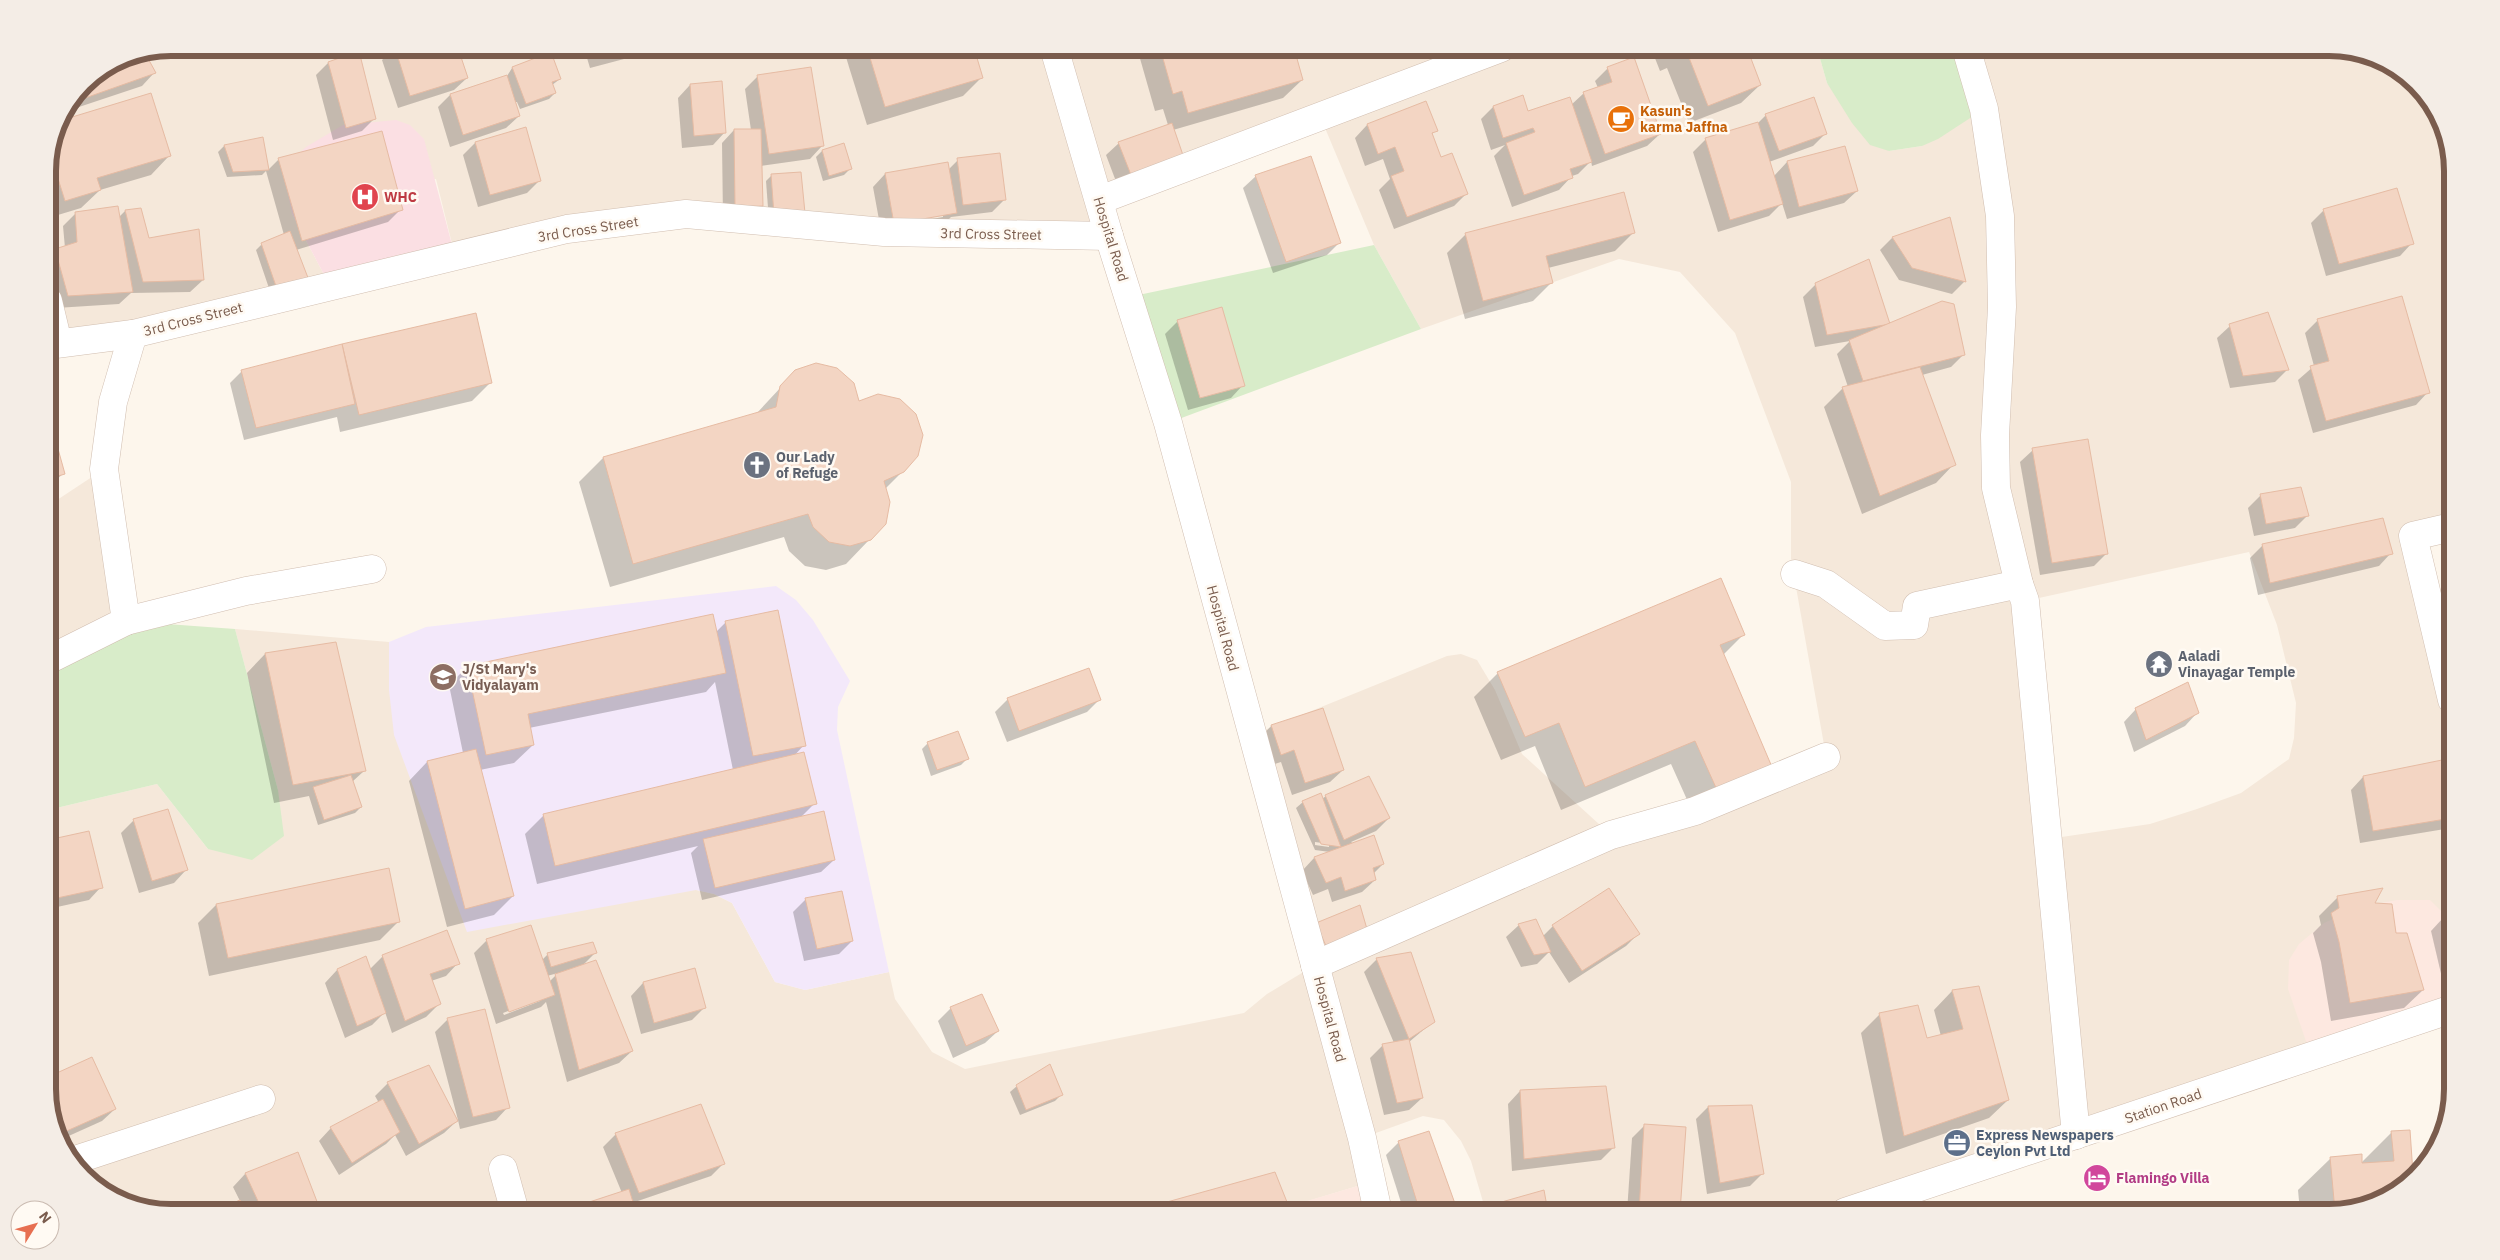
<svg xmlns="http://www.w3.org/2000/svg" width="2500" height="1260" font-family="'IBM Plex Sans',sans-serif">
<rect width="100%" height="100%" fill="#fdf6ec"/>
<g fill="#f5e8da" fill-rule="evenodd">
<path d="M171 48H1817L1827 83 1889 151 1922 146 1966 48H2329L2383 60 2432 103 2452 163V527L2413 536 2452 690V922L2451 920 2311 1056 1845 1212H1486L1471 1161 1461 1141 1444 1120 1423 1116 1362 1138 1371 1182 1308 1201 1309 1212H171L117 1200 68 1158 48 1097V810L157 784 208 849 278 790 235 629 389 642V690L696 890 714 894 732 903 775 982 805 990 889 972 895 999 932 1052 965 1069 1244 1013 1267 994 1315 965 1252 735 1447 656 1461 654 1477 660 1495 690 1522 754 1611 835 1826 756 1791 559V482L1735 333 1680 272 1619 259 1421 329 1374 245 1320 116 1100 200 1109 236 686 214 455 256 436 179 292 214 330 286 48 345V163L57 123 84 83 124 57ZM2249 552 2277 625 2296 703 2294 738 2289 759 2241 793 2197 809 2150 824 2048 839 2025 601Z"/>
<path d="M104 469 126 621 48 660V506Z"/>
</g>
<g fill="#fde8e0">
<path d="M2397 900H2430L2452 922V1009L2311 1056 2288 989 2289 960 2299 944 2324 923 2360 907Z"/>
<path d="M1371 1182 1378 1212H1309L1307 1201Z"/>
</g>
<path fill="#f3e8fa" d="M776 586 796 600 813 620 850 681 838 707 837 730 889 972 805 990 775 982 732 903 714 894 696 890 467 932 394 735 389 690V642L426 627Z"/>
<path fill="#fbdfe3" d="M396 120 410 125 424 139 455 256 330 286 292 214 284 174 293 159 306 147 343 125Z"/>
<g fill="#d8ecc9">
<path d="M1817 48H1966L1984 109 1938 139 1922 146 1889 151 1870 145 1852 123 1827 83Z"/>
<path d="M1374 245 1421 329 1168 423 1129 297Z"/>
<path d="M126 621 235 629 278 790 284 836 252 860 208 849 157 784 48 810V660Z"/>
</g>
<g fill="#0003" fill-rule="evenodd">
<path d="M396 48H457L467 78 454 90 398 108 382 60Z"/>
<path d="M584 48H635L624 59 590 68Z"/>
<path d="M852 48H973L982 77 963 96 867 125 845 54Z"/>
<path d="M1137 48H1267V50L1292 48 1302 80 1283 98 1173 130 1120 192 1106 155 1119 143 1168 125 1163 109 1155 111Z"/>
<path d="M1651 48H1765L1748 54 1760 85 1741 103 1689 123 1667 68 1660 71Z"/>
<path d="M144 53 154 73 142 86 64 112 84 83 124 57Z"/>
<path d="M550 54 560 79 552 85 555 93 549 99 520 109 517 102H515L519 116 506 128 450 147 438 107 450 95 507 76 512 68Z"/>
<path d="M328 63 375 118 362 131 333 140 316 75Z"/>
<path d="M1608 68 1660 134 1647 146 1592 166 1591 161 1578 174 1572 176 1559 190 1512 207 1494 156 1505 145 1491 150 1481 119 1493 107 1527 113 1571 105 1584 93 1598 88 1595 81Z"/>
<path d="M758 76 822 146 810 159 761 166V205L749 218 723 219 722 143 734 130H751L745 89Z"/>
<path d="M690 85 725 132 713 145 682 148 678 98Z"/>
<path d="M150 95 169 156 151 175 100 190 81 208 48 218V163L58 123Z"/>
<path d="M1425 103 1436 130 1431 135 1440 159 1466 194 1454 206 1394 229 1379 190 1390 179 1383 159 1365 166 1355 138 1367 125Z"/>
<path d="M1766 115 1826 133 1813 146 1769 162 1774 176 1787 162 1857 191 1844 203 1787 219 1782 203 1769 216 1718 232 1693 152 1706 139 1757 124Z"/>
<path d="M262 139 268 170 279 159 401 209 388 222 296 250 272 297 256 250 262 244 284 235 266 171 262 175 227 177 218 152 224 146Z"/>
<path d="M475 143 540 180 527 193 478 207 463 155Z"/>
<path d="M843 145 850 169 844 175 823 181 816 157 822 151Z"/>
<path d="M958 160 1005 199 992 212 951 217 943 225 882 236 873 187 885 174 948 170ZM943 214V217L888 227Z"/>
<path d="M772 175 804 212 769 221 766 181Z"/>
<path d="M1256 176 1340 242 1327 255 1273 273 1243 188Z"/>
<path d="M2324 210 2412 243 2400 256 2326 276 2311 223Z"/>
<path d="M125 211 148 239 203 280 190 292 131 293 119 304 56 308 48 281V258L55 250 65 248 63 226 76 213 119 217Z"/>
<path d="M1949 218 1965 281 1952 294 1899 280 1880 250 1892 238Z"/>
<path d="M1633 233 1615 251 1548 268 1552 282 1533 301 1465 319 1447 253 1466 234Z"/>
<path d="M1816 284 1890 326 1964 354 1951 367 1922 375 1954 464 1936 483 1862 514 1824 407 1843 388 1848 387 1837 354 1850 341 1815 347 1803 297Z"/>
<path d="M475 315 491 382 472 401 340 432 337 417 244 440 230 383 242 371Z"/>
<path d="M2318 320 2428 392 2416 405 2313 433 2298 380 2314 366 2305 333Z"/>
<path d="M1178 321 1243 385 1231 398 1188 410 1165 334Z"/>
<path d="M2230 326 2287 370 2275 382 2230 388 2217 338Z"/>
<path d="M796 371 858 402 903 471 885 489 870 539 846 564 826 570 805 566 789 551 784 537 610 587 579 482 603 458 756 414Z"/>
<path d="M48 417 64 473 48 487Z"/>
<path d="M2033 450 2107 553 2094 566 2040 575 2020 462Z"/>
<path d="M2261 495 2307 516 2295 528 2254 536 2248 508Z"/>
<path d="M2263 545 2391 553 2379 566 2258 595 2250 558Z"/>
<path d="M726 622 804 745 794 756 815 803 801 817 834 860 821 872 702 900 691 853 698 846 537 884 525 834 544 815 733 770 715 682 706 692 529 728 533 745 514 763 480 770 513 896 494 915 447 927 409 781 427 762 463 753 449 685 467 667 716 632Z"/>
<path d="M1744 634 1723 655 1770 767 1693 813 1671 764 1561 810 1535 746 1501 760 1474 697 1498 673Z"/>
<path d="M265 654 364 771 352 782 361 807 355 813 318 825 309 796 274 803 247 673Z"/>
<path d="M1008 699 1099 700 1087 712 1007 742 995 712Z"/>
<path d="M1323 709 1343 770 1330 782 1292 795 1281 762 1268 766 1259 739 1271 726Z"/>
<path d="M2136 709 2197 713 2185 726 2134 752 2124 722Z"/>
<path d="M928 743 967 759 961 765 931 776 922 749Z"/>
<path d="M2446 761 2452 781V826L2451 828 2360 843 2351 790 2363 777Z"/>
<path d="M1320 795 1322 799 1326 796 1389 818 1376 831 1351 842 1383 864 1373 874 1375 880 1362 892 1332 902 1328 889 1313 895 1302 871 1314 858 1330 852 1315 850 1296 808 1303 802ZM1315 842 1329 844V847L1315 845Z"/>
<path d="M167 810 186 870 174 883 139 893 121 833 133 821Z"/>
<path d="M88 832 101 887 89 900 48 909V842Z"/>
<path d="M2452 845V875H2450L2448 850Z"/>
<path d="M1609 889 1638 934 1626 946 1569 983 1549 952 1537 964 1521 967 1506 937 1519 925 1543 936 1553 926Z"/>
<path d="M2338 897 2373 904 2395 934 2423 990 2404 1008 2331 1021 2321 962 2313 933 2321 925 2319 916Z"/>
<path d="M806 899 852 941 839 954 804 961 793 912Z"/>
<path d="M216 905 399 921 380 940 209 976 198 923Z"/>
<path d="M2452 915V992L2446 995 2431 931 2443 918Z"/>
<path d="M487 940 542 960 548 954 595 953 582 966 632 1051 619 1063 567 1082 546 1002 541 1007 496 1024 474 953ZM558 973 549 982 547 976ZM540 999V1001L504 1015 503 1013Z"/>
<path d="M383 956 458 963 446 976 431 981 439 1004 426 1017 392 1033 385 1012 372 1025 345 1038 325 983 337 970H369Z"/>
<path d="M1377 959 1434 1021 1409 1042 1422 1098 1409 1110 1384 1115 1370 1058 1383 1045 1394 1043 1364 972Z"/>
<path d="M694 969 705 1007 692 1020 641 1034 631 996 643 983Z"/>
<path d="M1952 991 2008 1100 1989 1118 1886 1154 1861 1033 1880 1014 1926 1039 1941 1036 1934 1010Z"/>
<path d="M951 1008 998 1031 985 1043 953 1058 938 1021Z"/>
<path d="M448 1019 508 1107 496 1120 460 1129 458 1120 444 1133 406 1156 395 1135 386 1144 339 1175 319 1141 331 1128 379 1103 375 1096 388 1083 458 1120 435 1032Z"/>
<path d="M92 1059 115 1109 102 1121 62 1139 48 1097V1078Z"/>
<path d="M1017 1086 1061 1095 1055 1101 1020 1115 1010 1092Z"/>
<path d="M1520 1091 1614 1147 1601 1160 1512 1171 1508 1104Z"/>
<path d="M1708 1107 1763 1173 1750 1186 1707 1194 1696 1119Z"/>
<path d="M1644 1126 1684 1128 1679 1212H1627L1632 1138Z"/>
<path d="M1428 1132 1457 1212H1404L1386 1155 1399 1142Z"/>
<path d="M2392 1132 2412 1175 2397 1192 2329 1212H2300L2298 1190 2331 1158 2361 1163Z"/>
<path d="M616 1134 724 1163 711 1176 632 1203 635 1212H565L622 1193 603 1147Z"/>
<path d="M297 1154 320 1212H215L240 1201 233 1187 245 1174Z"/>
<path d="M1275 1173 1289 1212H1158L1167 1203Z"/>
<path d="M1543 1191 1547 1212H1485L1491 1206Z"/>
</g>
<g fill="#f3d5c3" stroke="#e6bba3">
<path d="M395 48H458L468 78 410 96Z"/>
<path d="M600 48H634L602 57Z"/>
<path d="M867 48H974L983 78 885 107Z"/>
<path d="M1160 48H1294L1303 80 1188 113 1182 91 1173 94Z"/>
<path d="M1677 48H1747L1761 85 1708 106 1686 50 1679 53Z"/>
<path d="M359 51 376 119 346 128 328 62Z"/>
<path d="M551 52 561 79 552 82 556 93 526 104 512 67Z"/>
<path d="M145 53 156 73 71 103 84 83 124 57Z"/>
<path d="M1634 57 1661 134 1605 154 1583 92 1612 82 1607 67Z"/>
<path d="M811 67 824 146 769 154 757 75Z"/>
<path d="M507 75 520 116 463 135 450 94Z"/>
<path d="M722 81 726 133 694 136 690 84Z"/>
<path d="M151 93 171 156 97 178 101 190 65 201 50 153 59 121Z"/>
<path d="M1523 95 1528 111 1570 97 1592 162 1570 169 1573 178 1524 195 1506 143 1535 132 1533 128 1503 138 1493 106Z"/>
<path d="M1814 97 1827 134 1779 151 1765 114Z"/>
<path d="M1426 101 1438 131 1432 133 1441 157 1452 153 1468 194 1407 217 1391 176 1404 171 1395 147 1378 154 1367 124Z"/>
<path d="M1758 122 1783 204 1730 220 1705 138Z"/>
<path d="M1172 123 1185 161 1133 180 1118 142Z"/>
<path d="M526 127 541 181 490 195 475 142Z"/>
<path d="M734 129H761L763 206 735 207Z"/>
<path d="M382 131 403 210 302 241 278 158Z"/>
<path d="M263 137 269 170 233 172 224 145Z"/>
<path d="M844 143 852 169 829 176 822 150Z"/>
<path d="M1845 146 1858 191 1799 207 1787 161Z"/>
<path d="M1000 153 1006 200 963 205 957 158Z"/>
<path d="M1311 156 1341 243 1286 262 1255 175Z"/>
<path d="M948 162 957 213 894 224 885 173Z"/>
<path d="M801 172 805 213 774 215 771 174Z"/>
<path d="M2397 188 2414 244 2339 264 2323 209Z"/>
<path d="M1624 192 1635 233 1546 256 1553 283 1483 301 1465 233Z"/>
<path d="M118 206 133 292 68 296 55 249 77 242 75 212Z"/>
<path d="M141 208 149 238 199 229 204 280 143 282 125 210Z"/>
<path d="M1950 217 1966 282 1912 268 1892 237Z"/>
<path d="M290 231 310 283 278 292 261 243Z"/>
<path d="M1869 259 1890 324 1827 335 1815 283Z"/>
<path d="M2402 296 2430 393 2326 421 2310 366 2329 361 2317 319Z"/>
<path d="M1942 301 1954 304 1965 355 1863 381 1849 340Z"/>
<path d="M1222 307 1245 386 1200 398 1177 320Z"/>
<path d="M2268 312 2289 370 2243 376 2229 324Z"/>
<path d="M476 313 492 383 359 415 342 344Z"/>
<path d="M342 344 355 404 256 428 241 370Z"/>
<path d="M816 363 837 368 854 383 859 401 878 394 900 399 916 414 923 435 918 456 904 472 884 481 890 502 886 524 871 540 850 546 829 542 813 527 808 514 633 564 603 457 776 407 780 386 795 370Z"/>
<path d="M1920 367 1956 465 1880 496 1842 387Z"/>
<path d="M48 413 65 474 48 479Z"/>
<path d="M2088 439 2108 554 2052 563 2032 448Z"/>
<path d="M2301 487 2309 516 2266 524 2260 494Z"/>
<path d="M2383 518 2393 554 2270 583 2262 544Z"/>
<path d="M1721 578 1745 635 1720 645 1772 767 1717 790 1695 741 1585 787 1559 723 1525 737 1497 672Z"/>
<path d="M778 610 806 746 753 756 725 621Z"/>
<path d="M713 614 726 673 528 714 534 745 486 755 467 666Z"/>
<path d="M336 642 366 771 293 785 265 653Z"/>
<path d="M1089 668 1101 700 1019 731 1007 698Z"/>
<path d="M2188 682 2199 713 2146 740 2135 708Z"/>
<path d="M1323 708 1344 770 1305 783 1294 750 1281 755 1271 725Z"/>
<path d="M958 731 969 759 937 770 927 742Z"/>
<path d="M476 749 514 896 465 909 427 761Z"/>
<path d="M804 752 817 804 555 866 543 814Z"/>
<path d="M2447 759 2452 777V818L2373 831 2363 776Z"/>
<path d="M351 775 362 807 324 820 313 787Z"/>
<path d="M1369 776 1390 818 1344 840 1325 795Z"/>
<path d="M1321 793 1341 847 1321 844 1302 801Z"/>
<path d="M168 809 188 870 152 881 133 819Z"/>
<path d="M824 811 835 860 715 888 703 839Z"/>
<path d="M89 831 103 888 48 900V840Z"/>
<path d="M1374 835 1384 864 1373 868 1376 880 1345 891 1341 877 1326 883 1314 857Z"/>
<path d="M389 868 400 922 228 958 216 904Z"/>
<path d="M1609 888 1640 934 1582 971 1552 925Z"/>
<path d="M2383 888 2375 903 2392 904 2396 933H2407L2424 990 2350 1003 2339 942 2331 913 2339 908 2337 896Z"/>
<path d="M842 891 853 941 817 949 805 898Z"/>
<path d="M1360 905 1369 936 1326 946 1316 923Z"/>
<path d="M2452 913V958L2443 917Z"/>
<path d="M1536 919 1551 952 1534 955 1518 924Z"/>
<path d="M531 925 555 995 509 1012 486 939Z"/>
<path d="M447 930 460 964 430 974 441 1004 405 1021 382 955Z"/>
<path d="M593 942 597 953 551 967 547 953Z"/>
<path d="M1411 952 1435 1022 1409 1039 1376 958Z"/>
<path d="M366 956 386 1013 357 1026 337 969Z"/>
<path d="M596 960 633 1051 579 1070 555 974Z"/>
<path d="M695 968 706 1008 654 1023 643 982Z"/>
<path d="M1979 986 2009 1100 1904 1136 1879 1013 1918 1005 1927 1038 1963 1029 1952 990Z"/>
<path d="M982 994 999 1031 966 1046 950 1007Z"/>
<path d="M485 1009 510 1108 473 1117 447 1018Z"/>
<path d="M1409 1039 1423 1098 1397 1103 1382 1044Z"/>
<path d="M92 1057 116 1109 60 1134 48 1097V1077Z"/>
<path d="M1050 1064 1063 1095 1026 1110 1016 1085Z"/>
<path d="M429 1065 458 1121 419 1144 387 1082Z"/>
<path d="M1606 1086 1615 1148 1524 1159 1520 1090Z"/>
<path d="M383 1099 400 1132 352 1163 330 1127Z"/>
<path d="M701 1104 725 1164 639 1193 615 1133Z"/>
<path d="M1752 1105 1764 1174 1720 1183 1708 1106Z"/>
<path d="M1644 1124 1686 1127 1680 1212H1639Z"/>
<path d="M2410 1130 2413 1174 2402 1187H2393L2394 1193 2335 1211 2330 1157 2362 1154V1163L2394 1161 2391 1131Z"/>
<path d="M1429 1131 1458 1212H1420L1398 1141Z"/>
<path d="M298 1152 321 1212H263L245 1173Z"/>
<path d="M1275 1172 1291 1212H1170L1167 1202Z"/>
<path d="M629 1189 636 1212H566L565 1210Z"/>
<path d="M1544 1190 1548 1212H1493L1491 1205Z"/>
<path d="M240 1200 246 1212H212Z"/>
</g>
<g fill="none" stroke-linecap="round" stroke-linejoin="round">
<g stroke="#d1beb0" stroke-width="29">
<g id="minor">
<path d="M1054 48 1109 236 1168 423 1362 1138 1378 1212"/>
<path d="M1966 48 1984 109 2000 216 2002 307 1995 435 1996 488 2019 584 2025 601 2076 1135"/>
<path d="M1100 200 1501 48"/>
<path d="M48 301 58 343"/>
<path d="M48 345 133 334 567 229 686 214 884 232 1109 236"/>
<path d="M2452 527 2413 536 2452 700"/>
<path d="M1795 574 1826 584 1885 626 1914 625 1917 606 2019 584"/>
<path d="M126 621 246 591 372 569"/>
<path d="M48 660 126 621 104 469 113 402 133 334"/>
<path d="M1315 965 1611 835 1695 811 1826 757"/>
<path d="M72 1161 261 1099"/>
<path d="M503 1169 515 1212"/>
<path d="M1845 1212 2452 1009"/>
</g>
</g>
<use href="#minor" stroke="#fff" stroke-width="28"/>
</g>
<defs>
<g id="cafe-disc" transform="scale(1.4375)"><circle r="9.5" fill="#e8710a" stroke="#fffaf3"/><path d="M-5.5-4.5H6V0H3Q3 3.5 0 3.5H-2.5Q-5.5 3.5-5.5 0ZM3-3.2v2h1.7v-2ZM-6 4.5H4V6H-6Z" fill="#fff"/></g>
<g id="hospital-disc" transform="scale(1.4375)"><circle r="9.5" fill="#e0444e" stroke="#fffaf3"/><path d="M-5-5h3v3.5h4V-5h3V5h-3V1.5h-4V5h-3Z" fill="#fff"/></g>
<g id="church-disc" transform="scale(1.4375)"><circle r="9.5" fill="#6b7280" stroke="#fffaf3"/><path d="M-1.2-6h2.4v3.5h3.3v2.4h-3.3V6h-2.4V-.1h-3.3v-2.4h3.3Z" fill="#fff"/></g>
<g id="temple-disc" transform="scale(1.4375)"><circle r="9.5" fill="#6b7280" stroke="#fffaf3"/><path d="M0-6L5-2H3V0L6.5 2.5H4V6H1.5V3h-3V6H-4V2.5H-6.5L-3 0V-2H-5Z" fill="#fff"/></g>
<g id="school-disc" transform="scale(1.4375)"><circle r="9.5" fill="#8d6e63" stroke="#fffaf3"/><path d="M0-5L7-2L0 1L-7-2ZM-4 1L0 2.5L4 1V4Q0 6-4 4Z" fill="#fff"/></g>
<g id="office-disc" transform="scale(1.4375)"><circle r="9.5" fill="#5c6f8a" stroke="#fffaf3"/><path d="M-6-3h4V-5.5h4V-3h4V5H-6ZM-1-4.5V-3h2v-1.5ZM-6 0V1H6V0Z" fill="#fff"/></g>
<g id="hotel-disc" transform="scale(1.4375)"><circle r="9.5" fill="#d1479c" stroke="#fffaf3"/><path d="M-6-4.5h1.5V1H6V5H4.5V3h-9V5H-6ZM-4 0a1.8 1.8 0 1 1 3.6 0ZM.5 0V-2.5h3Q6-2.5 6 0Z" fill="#fff"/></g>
</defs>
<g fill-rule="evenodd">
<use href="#cafe-disc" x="1621" y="119"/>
<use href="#hospital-disc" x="365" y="197"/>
<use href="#church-disc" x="757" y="465"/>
<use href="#temple-disc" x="2159" y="664"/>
<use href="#school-disc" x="443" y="677"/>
<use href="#office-disc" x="1957" y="1143"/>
<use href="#hotel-disc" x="2097" y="1178"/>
</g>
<g text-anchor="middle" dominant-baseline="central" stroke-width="5" stroke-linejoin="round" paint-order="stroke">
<g font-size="14" font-weight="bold" fill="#c56008" stroke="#fffaf3" text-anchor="start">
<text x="1640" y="111">Kasun's<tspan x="1640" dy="16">karma Jaffna</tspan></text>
</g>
<g font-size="14" font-weight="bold" fill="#be3a42" stroke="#fffaf3" text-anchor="start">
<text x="384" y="197">WHC</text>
</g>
<g font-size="14" fill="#7a5c4d" stroke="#fffaf3">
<text transform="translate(588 229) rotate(-9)">3rd Cross Street</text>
<text transform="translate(991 234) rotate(1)">3rd Cross Street</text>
<text transform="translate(1111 239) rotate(73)">Hospital Road</text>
<text transform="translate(193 319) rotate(-14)">3rd Cross Street</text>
<text transform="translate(1223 628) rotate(75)">Hospital Road</text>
<text transform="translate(1330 1019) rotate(75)">Hospital Road</text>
<text transform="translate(2163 1106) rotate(-19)">Station Road</text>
</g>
<g font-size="14" font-weight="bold" fill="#5b616d" stroke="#fffaf3" text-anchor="start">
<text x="776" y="457">Our Lady<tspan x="776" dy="16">of Refuge</tspan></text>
<text x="2178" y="656">Aaladi<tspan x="2178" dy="16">Vinayagar Temple</tspan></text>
</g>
<g font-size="14" font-weight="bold" fill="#785e54" stroke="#fffaf3" text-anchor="start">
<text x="462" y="669">J/St Mary's<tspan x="462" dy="16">Vidyalayam</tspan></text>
</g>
<g font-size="14" font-weight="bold" fill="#4e5e75" stroke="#fffaf3" text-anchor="start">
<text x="1976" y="1135">Express Newspapers<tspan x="1976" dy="16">Ceylon Pvt Ltd</tspan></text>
</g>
<g font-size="14" font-weight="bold" fill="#b23c85" stroke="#fffaf3" text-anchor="start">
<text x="2116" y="1178">Flamingo Villa</text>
</g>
</g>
<path d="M0 0H2500V1260H0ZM171 56H2329A115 115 0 0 1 2444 171V1089A115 115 0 0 1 2329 1204H171A115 115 0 0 1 56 1089V171A115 115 0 0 1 171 56Z" fill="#f4ede6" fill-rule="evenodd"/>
<path fill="none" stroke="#7a5c4d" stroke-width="6" d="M171 56H2329A115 115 0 0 1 2444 171V1089A115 115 0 0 1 2329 1204H171A115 115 0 0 1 56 1089V171A115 115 0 0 1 171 56Z"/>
<g transform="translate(35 1225) rotate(53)"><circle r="24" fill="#fffaf3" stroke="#cabbb1"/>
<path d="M0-4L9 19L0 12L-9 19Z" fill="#e76f51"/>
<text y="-8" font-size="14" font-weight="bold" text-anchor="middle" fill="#7a5c4d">N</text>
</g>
</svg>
